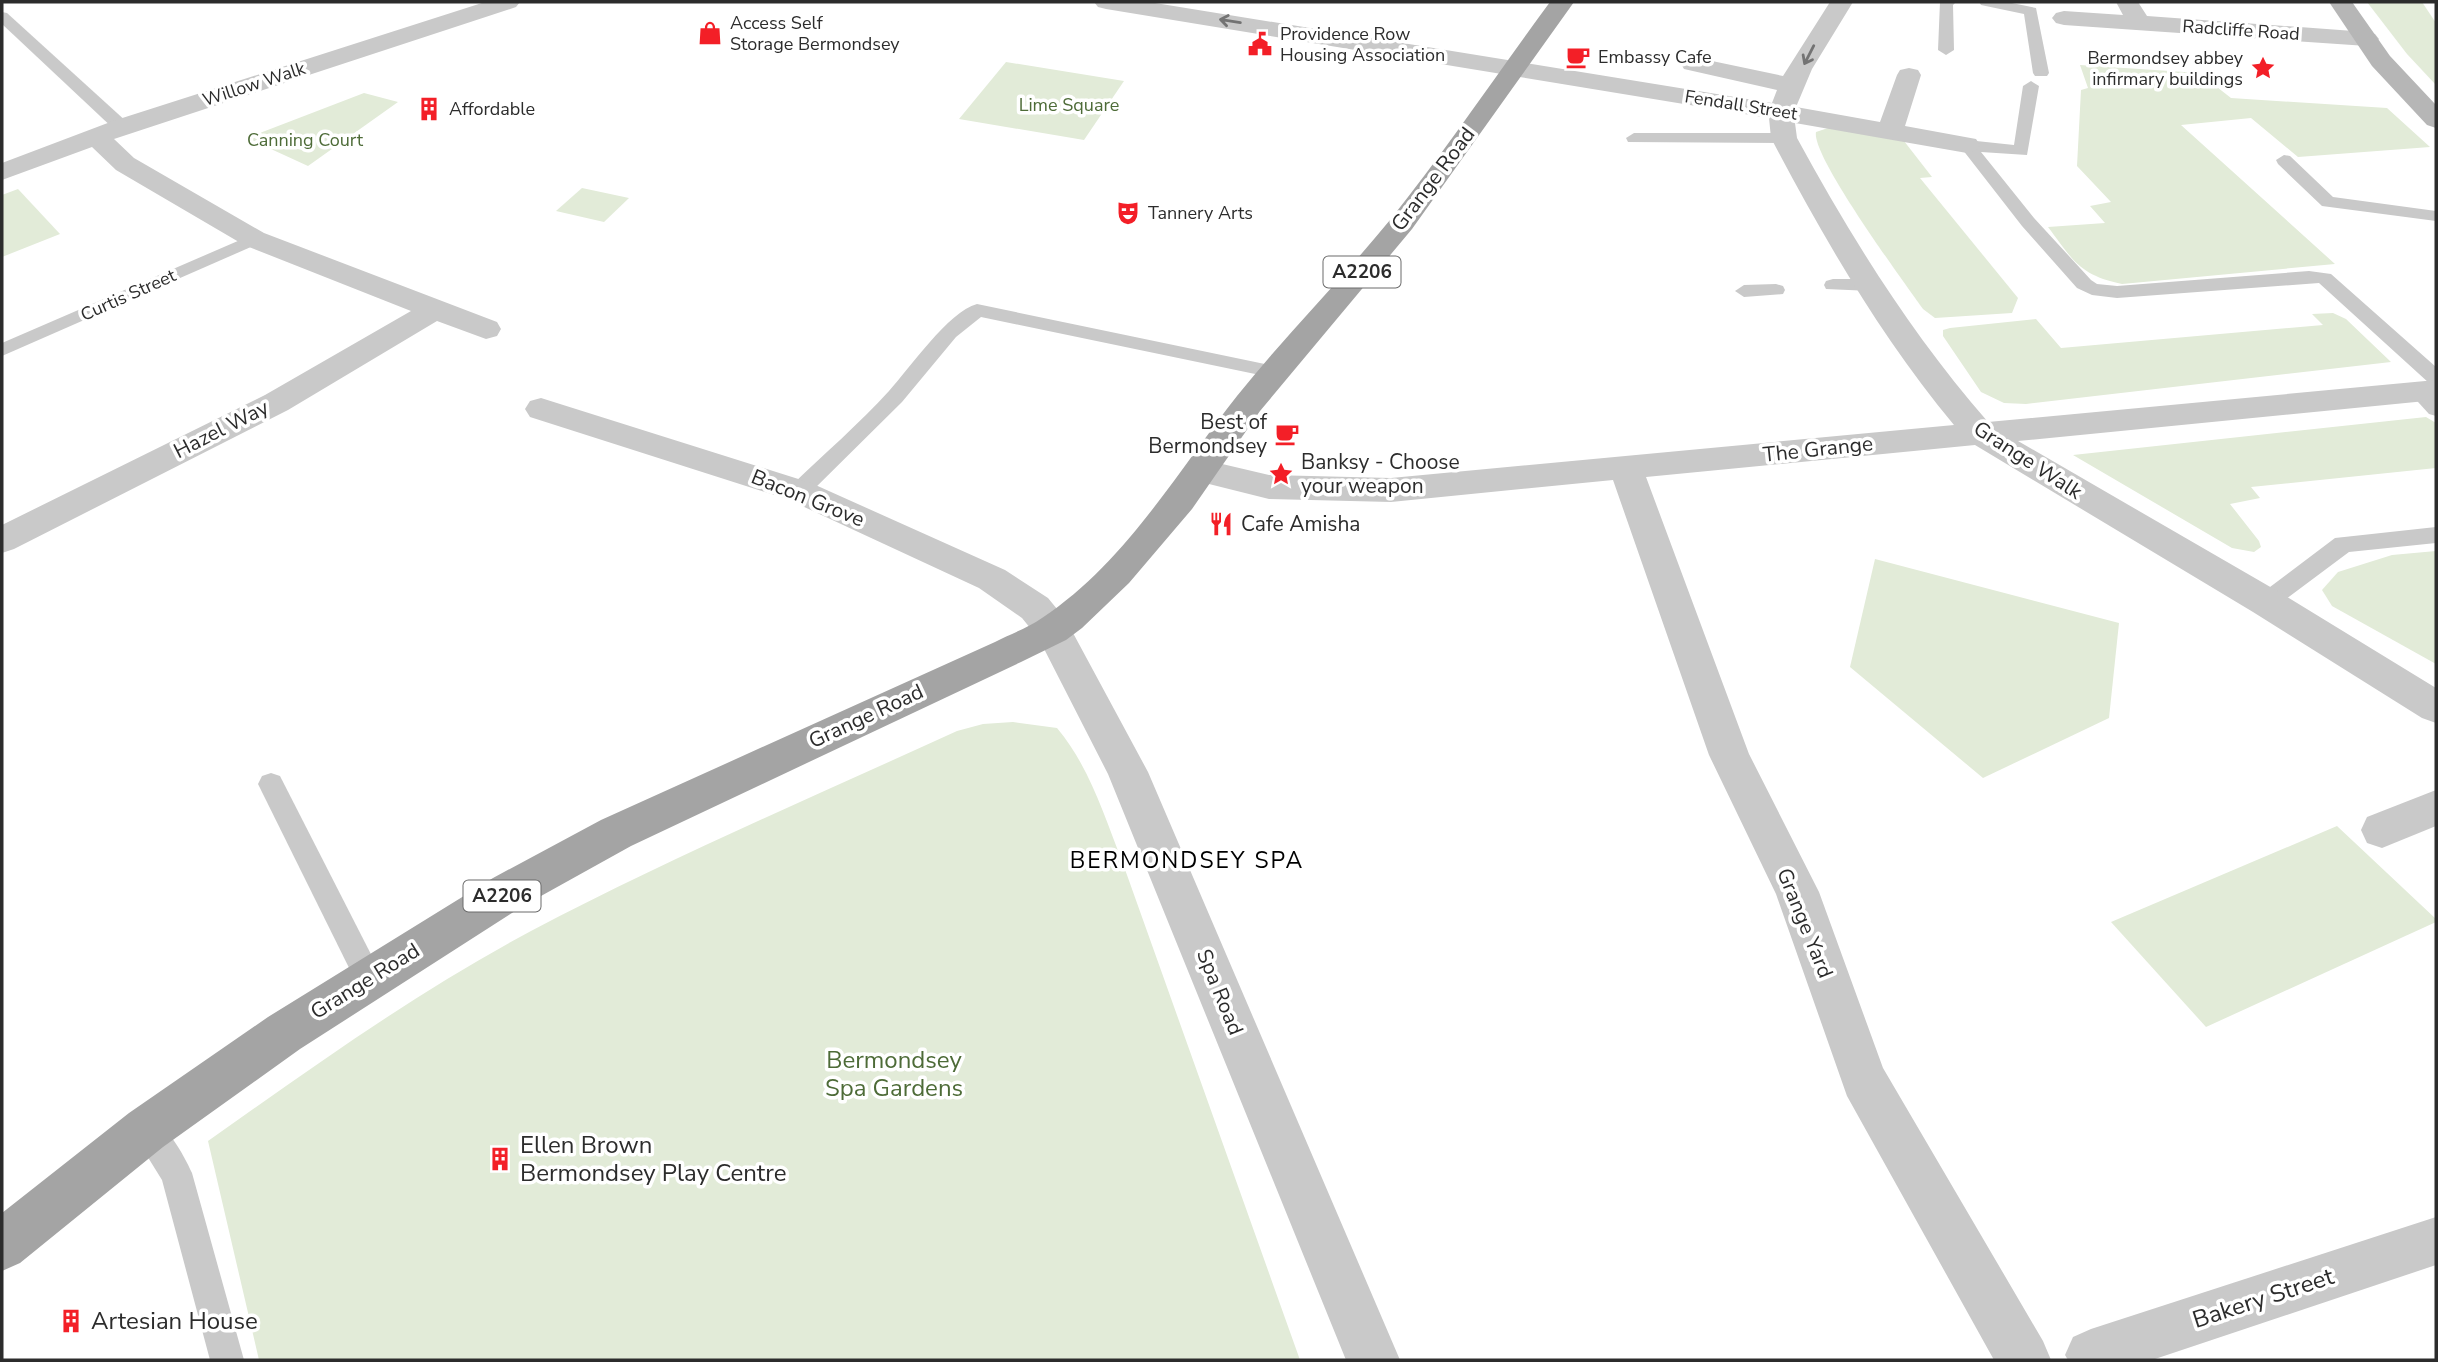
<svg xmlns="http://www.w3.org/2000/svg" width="2438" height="1362" font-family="'Nunito Sans',sans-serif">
<rect width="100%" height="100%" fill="#fff"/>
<g fill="#e2ebd8">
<path d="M2367 2H2422L2436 23V85L2407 54Z"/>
<path d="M1006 62 1124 81 1084 140 959 119Z"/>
<path d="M2080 65 2199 73 2231 98 2387 108 2430 147 2298 157 2251 118 2181 125 2335 264 2122 284C2079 275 2073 260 2048 227L2105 223 2090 206 2111 202 2077 166 2081 90 2088 88Z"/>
<path d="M364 93 398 102 308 166 247 138Z"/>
<path d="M1831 127 1904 141 1932 177 1920 178 2018 298 2012 313 1935 318 1923 309C1904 282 1811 156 1816 132Z"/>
<path d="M582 188 629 198 604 222 556 211Z"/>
<path d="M18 189 60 234 2 257V195Z"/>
<path d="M2333 313 2346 319 2391 362 2026 404 2004 403 1981 392 1943 336V330L1950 328 2036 319 2061 348 2323 325 2312 314Z"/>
<path d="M2426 417 2436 423V468L2251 487 2260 498 2230 504 2259 541 2261 547 2254 552 2232 548 2073 455Z"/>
<path d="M2436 551V664L2332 606 2322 590 2338 572 2392 555Z"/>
<path d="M1875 559 2119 623 2109 718 1983 778 1850 667Z"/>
<path d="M1013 722 1057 728C1089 766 1104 815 1122 861L1300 1360H259L208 1141C313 1067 418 991 531 931 670 858 815 796 957 731L983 724Z"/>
<path d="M2337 826 2436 919V922L2206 1027 2111 922Z"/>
</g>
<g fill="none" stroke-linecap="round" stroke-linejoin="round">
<g fill="#c9c9c9" fill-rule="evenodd">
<path d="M1940 2H1956L1953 5 1954 50 1946 55 1938 50Z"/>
<path d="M1979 2H2007L2036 8 2049 73 2047 76H2035L2033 73 2024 14 1981 5Z"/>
<path d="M2 12 7 13 128 123 130 127 128 131H116L2 24Z"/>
<path d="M2031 81 2039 86 2027 155 1981 152 2034 218 2091 280 2097 284 2117 286 2309 271 2331 274 2436 367V384L2429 383 2319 283 2117 298 2092 295 2077 288 2022 226 1959 145 1967 140 2014 145 2023 86Z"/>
<path d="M1634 133H1784L1792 138 1784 143 1628 142 1626 138Z"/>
<path d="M2284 155 2290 156 2333 197 2436 211V221L2322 206 2278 164 2276 160Z"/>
<path d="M254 234 260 235 263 239 260 243 2 356V343Z"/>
<path d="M1833 279H1871L1880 285 1871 291 1826 289 1824 285 1826 281Z"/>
<path d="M1776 284 1783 286 1785 290 1783 294 1744 297 1735 291 1744 285Z"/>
<path d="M977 304 1274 366 1281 367 1284 372 1281 377 1274 378 981 317 956 337 902 402 807 496 799 499 791 496 788 491 791 486C824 454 859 424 889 391 910 368 948 312 977 304Z"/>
<path d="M2418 384 2425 386 2436 397V416L2429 414 2408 391 2411 386Z"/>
<path d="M2436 527V543L2349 552 2274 608 2266 611 2258 608 2254 602 2258 596 2335 538Z"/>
<path d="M271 773 280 776 379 970 383 979 379 988 369 992 359 988 258 784 262 776Z"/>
<path d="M146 1115C166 1123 183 1153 192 1173L244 1360H210L162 1180 131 1130 135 1119Z"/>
</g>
<path fill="#c9c9c9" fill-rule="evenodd" d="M2436 1217V1265L2152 1360H2068L2065 1355 2073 1337 2091 1329Z"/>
<g fill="#c9c9c9" fill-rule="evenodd">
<path d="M485 2H520L516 7 114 139 134 158 264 233 497 322 501 329 497 336 486 339 437 321 288 410 14 549 2 553V525L265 395 411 311 244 245 116 170 92 147 2 180V163L113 121Z"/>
<path d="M1094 2H1149L1772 103 1777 90 1684 69 1681 64 1684 59 1693 57 1783 76 1830 2H1853L1812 69 1796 107 1880 122 1897 75 1900 70 1909 68 1918 70 1921 75 1905 126 1976 139 1980 145 1976 151 1967 153 1795 123 1797 138C1852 239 1912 335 1988 422L2436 380V400L2018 441 2279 592 2436 688V723L2422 718 2253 612 1975 445 1646 477 1749 754 1819 892 1883 1068 2043 1341 2051 1360H1994L1847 1096 1776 894 1709 755 1613 480 1391 502 1269 499 1189 479 1184 471 1189 463 1201 459 1269 475 1391 478 1954 425C1881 337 1824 239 1771 138L1769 118 1106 9 1098 7Z"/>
<path d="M2116 2H2138L2147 16 2367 32 2375 34 2379 39 2375 44 2367 46 2064 25 2056 23 2052 18 2056 13 2064 11 2123 15Z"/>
<path d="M541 398 811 483 1005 570 1048 598 1066 620 1148 772 1400 1360H1346L1108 774 1039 639 1022 618 979 588 787 499 530 417 525 409 530 401Z"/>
<path d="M2436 790V826L2382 848 2367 843 2361 830 2367 817Z"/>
</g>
<path fill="#b6b6b6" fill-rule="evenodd" d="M2329 2H2352L2390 56 2436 105V128L2427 125 2372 66Z"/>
<path fill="#a4a4a4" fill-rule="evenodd" d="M1550 2H1574L1412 229 1260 411 1192 509 1129 583 1082 628 1066 640 1021 662 631 846 523 906 300 1049 163 1147 20 1263 2 1271V1213L129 1113 268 1017 493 878 601 820 995 642C1010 634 1028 628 1042 618 1125 563 1177 472 1237 396 1286 335 1341 280 1390 220 1446 150 1497 74 1550 2Z"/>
</g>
<defs><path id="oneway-shaft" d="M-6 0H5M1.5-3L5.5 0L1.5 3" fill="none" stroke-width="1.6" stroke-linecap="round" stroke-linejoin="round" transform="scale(1.75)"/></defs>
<g stroke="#737373">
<use href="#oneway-shaft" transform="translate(1230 21) rotate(-171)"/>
<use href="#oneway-shaft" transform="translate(1809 55) rotate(117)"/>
</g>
<defs>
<g id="shop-bare" transform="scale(1.89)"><path d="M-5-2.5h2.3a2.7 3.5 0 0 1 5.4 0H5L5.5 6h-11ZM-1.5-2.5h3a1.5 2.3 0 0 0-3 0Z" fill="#f31f27" stroke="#fff" stroke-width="2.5" paint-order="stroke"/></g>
<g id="civic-bare" transform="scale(1.89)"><path d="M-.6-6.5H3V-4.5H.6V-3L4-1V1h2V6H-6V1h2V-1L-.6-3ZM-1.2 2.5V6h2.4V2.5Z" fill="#f31f27" stroke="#fff" stroke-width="2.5" paint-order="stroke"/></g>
<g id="cafe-bare" transform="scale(1.89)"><path d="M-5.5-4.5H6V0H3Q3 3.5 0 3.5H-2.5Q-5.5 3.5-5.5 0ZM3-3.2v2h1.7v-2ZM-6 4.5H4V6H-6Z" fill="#f31f27" stroke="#fff" stroke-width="2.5" paint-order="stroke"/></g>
<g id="sight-bare" transform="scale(1.89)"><path d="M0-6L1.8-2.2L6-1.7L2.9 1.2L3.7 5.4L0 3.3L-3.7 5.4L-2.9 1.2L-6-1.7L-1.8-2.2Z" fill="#f31f27" stroke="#fff" stroke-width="2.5" paint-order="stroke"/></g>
<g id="building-bare" transform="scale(1.89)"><path d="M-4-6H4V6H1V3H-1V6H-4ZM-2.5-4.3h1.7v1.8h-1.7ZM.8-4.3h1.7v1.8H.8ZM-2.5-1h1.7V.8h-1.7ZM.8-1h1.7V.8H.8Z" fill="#f31f27" stroke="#fff" stroke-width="2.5" paint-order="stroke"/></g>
<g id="theatre-bare" transform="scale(1.89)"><path d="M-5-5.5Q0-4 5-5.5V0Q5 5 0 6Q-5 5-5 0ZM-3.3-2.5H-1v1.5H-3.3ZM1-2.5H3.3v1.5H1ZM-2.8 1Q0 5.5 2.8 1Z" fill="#f31f27" stroke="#fff" stroke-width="2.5" paint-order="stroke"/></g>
<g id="restaurant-bare" transform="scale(1.89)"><path d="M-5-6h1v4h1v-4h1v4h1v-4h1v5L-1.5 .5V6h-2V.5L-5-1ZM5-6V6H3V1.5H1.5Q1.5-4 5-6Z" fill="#f31f27" stroke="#fff" stroke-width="2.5" paint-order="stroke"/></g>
</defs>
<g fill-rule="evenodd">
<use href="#shop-bare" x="710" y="33"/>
<use href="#civic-bare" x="1260" y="44"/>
<use href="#cafe-bare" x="1578" y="57"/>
<use href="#sight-bare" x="2263" y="68"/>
<use href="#building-bare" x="429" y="109"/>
<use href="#theatre-bare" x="1128" y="213"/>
<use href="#cafe-bare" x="1287" y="434"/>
<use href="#sight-bare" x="1281" y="474"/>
<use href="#restaurant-bare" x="1221" y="524"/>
<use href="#building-bare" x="500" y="1159"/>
<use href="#building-bare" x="71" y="1321"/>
</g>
<g text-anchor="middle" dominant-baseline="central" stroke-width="7" stroke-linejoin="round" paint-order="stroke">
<g font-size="18" fill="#2c2c2c" stroke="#fff" text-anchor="start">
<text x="730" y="23">Access Self<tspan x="730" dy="21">Storage Bermondsey</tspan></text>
<text x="1280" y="34">Providence Row<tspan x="1280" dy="21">Housing Association</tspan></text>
<text x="1598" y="57">Embassy Cafe</text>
<text x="2243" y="58" text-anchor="end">Bermondsey abbey<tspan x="2243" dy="21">infirmary buildings</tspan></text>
<text x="449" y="109">Affordable</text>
<text x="1148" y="213">Tannery Arts</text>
</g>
<g font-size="18" fill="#2c2c2c" stroke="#fff">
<text transform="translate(2241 30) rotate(4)">Radcliffe Road</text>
<text transform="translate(254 84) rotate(-18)">Willow Walk</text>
<text transform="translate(1741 105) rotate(9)">Fendall Street</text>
<text transform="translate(128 295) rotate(-24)">Curtis Street</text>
</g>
<g font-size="18" fill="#4d6b37" stroke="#fff">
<text x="1069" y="105">Lime Square</text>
<text x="305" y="140">Canning Court</text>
</g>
<g fill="#fff" stroke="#6b6b6b" stroke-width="2">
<rect x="1323.5" y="256.5" width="77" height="31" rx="5"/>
<rect x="463.5" y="880.5" width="77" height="31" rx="5"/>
</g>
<g font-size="19" font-weight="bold" fill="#2c2c2c">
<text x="1362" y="272">A2206</text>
<text x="502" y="896">A2206</text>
</g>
<g font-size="21" fill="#2c2c2c" stroke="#fff">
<text transform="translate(1433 179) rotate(-53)">Grange Road</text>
<text transform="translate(221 429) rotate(-27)">Hazel Way</text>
<text transform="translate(1818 449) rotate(-6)">The Grange</text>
<text transform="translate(2028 460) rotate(33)">Grange Walk</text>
<text transform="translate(808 498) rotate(22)">Bacon Grove</text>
<text transform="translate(866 716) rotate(-25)">Grange Road</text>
<text transform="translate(1805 923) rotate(68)">Grange Yard</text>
<text transform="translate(365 981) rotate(-32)">Grange Road</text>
<text transform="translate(1220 992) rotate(68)">Spa Road</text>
</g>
<g font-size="21" fill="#2c2c2c" stroke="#fff" text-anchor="start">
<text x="1267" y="422" text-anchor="end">Best of<tspan x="1267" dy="24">Bermondsey</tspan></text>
<text x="1301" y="462">Banksy - Choose<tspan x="1301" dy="24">your weapon</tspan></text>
<text x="1241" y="524">Cafe Amisha</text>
</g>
<g font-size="23" letter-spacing="2" fill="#000" stroke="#fff">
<text x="1187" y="860">BERMONDSEY SPA</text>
</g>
<g font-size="24" fill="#4d6b37" stroke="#fff">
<text x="894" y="1060">Bermondsey<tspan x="894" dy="28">Spa Gardens</tspan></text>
</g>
<g font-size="24" fill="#2c2c2c" stroke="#fff" text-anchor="start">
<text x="520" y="1145">Ellen Brown<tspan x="520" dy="28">Bermondsey Play Centre</tspan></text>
<text x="91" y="1321">Artesian House</text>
</g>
<g font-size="24" fill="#2c2c2c" stroke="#fff">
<text transform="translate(2263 1298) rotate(-18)">Bakery Street</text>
</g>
</g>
<rect width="2438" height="1362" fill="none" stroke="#2c2c2c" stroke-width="7"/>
</svg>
